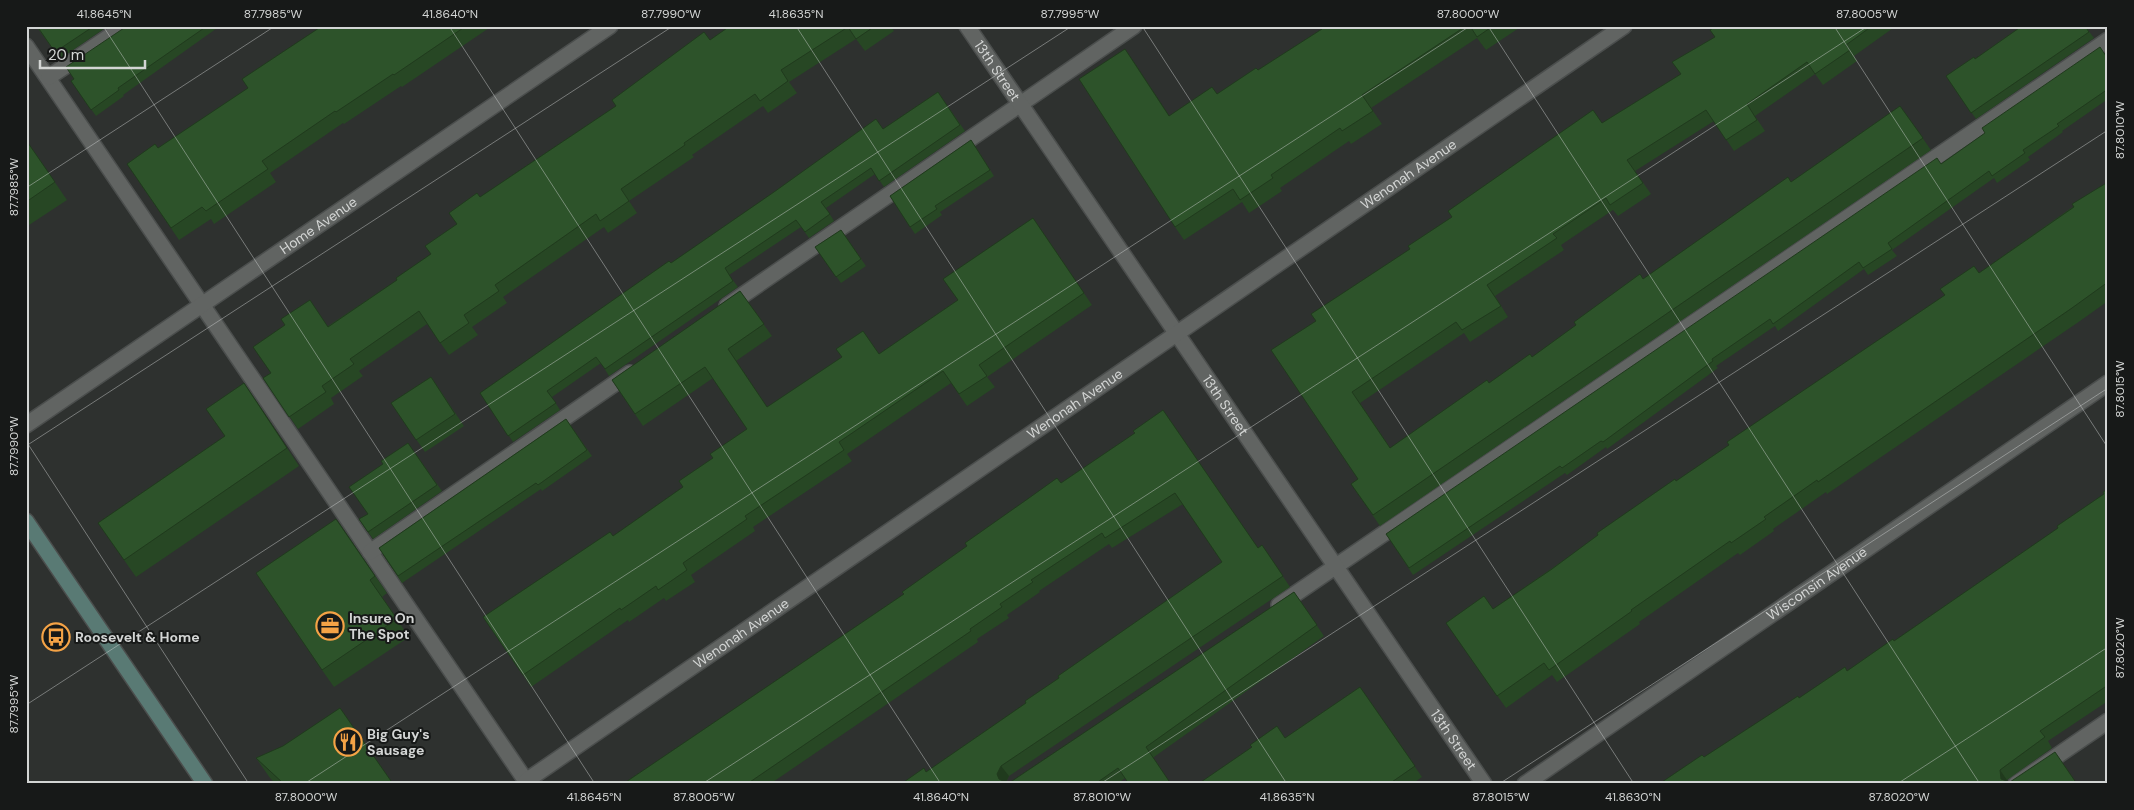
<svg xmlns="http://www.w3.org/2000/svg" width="2134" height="810" font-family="'DM Sans',sans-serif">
<rect width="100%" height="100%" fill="#2e312f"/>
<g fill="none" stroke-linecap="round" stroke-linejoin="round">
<g stroke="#4b4e4d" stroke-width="18">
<g id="lane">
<path d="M26 46 528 784"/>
<path d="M49 77 125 26"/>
<path d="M727 306 1134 26"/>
<path d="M370 552 630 373"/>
<path d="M1279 605 2108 40"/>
<path d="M2016 784 2108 721"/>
</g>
</g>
<g stroke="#4b4e4d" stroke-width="18">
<g id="street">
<path id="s1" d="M967 26 1484 784"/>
<path id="s2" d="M26 425 610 26"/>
<path id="s3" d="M526 781 1624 26"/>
<path id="s4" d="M1525 784 2108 383"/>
</g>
</g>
<g stroke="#4b4e4d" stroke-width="18">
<path id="secondary" d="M26 521 205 784"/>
</g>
<use href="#lane" stroke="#616462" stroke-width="15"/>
<use href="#street" stroke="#616462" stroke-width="15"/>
<use href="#secondary" stroke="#597a74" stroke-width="15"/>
</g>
<g fill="#274724">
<path d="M36 26H108L60 59Z"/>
<path d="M127 26H220L123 95 124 96 96 116 71 81Z"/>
<path d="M322 26H492L402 87 401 86 344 124 343 123 270 173 276 182 214 224 211 219 179 240 127 164 158 148 248 88Z"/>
<path d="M730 26H890L894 31 865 51 856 39 789 82 797 93 768 113 763 106 692 155 694 157 629 201 637 213 608 233 604 227 503 297 507 303 472 327 478 335 449 355 427 324 359 371 363 376 331 398 334 404 298 429 263 378 271 373 285 325 328 326 397 280 431 254 480 197 616 106 710 40Z"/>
<path d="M1320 26H1522L1486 50 1477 38 1371 108 1382 124 1351 144 1349 141 1280 188 1282 191 1249 213 1242 202 1184 240 1175 227 1125 49 1169 116 1217 94 1258 70 1322 29Z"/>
<path d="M1716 26H1896L1854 56 1857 61 1823 85 1815 74 1755 116 1765 131 1734 151 1714 121 1635 171 1651 194 1618 216 1613 210 1561 245 1564 250 1495 296 1508 317 1470 342 1464 333 1360 403 1390 448 1489 383 1532 357 1643 279 1791 182 1900 106 1931 150 1380 526 1351 484 1358 479 1316 321 1602 123 1681 74 1715 37Z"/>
<path d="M2022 26H2092L2088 30 2094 38 1976 119 1946 76 1975 59Z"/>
<path d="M2108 59V99L2062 131 2063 132 2028 157 2030 160 1997 183 1994 178 1892 250 1897 256 1868 275 1864 269 1778 331 1775 326 1716 366 1718 368 1607 449 1606 447 1567 475 1565 473 1413 575 1386 534 1941 164Z"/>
<path d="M938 92 965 131 884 187 875 174 826 208 834 221 809 238 801 227 729 275 738 287 609 376 601 363 552 397 560 410 513 442 480 393 671 263 883 129Z"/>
<path d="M26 140 67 200 26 227Z"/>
<path d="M971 140 994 176 940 212 942 215 915 234 890 196Z"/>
<path d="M2108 182V301L2080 321 1827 494 1826 492 1773 529 1774 531 1740 555 1738 553 1639 622 1640 624 1557 682 1552 675 1506 708 1446 623 1493 609 1979 273Z"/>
<path d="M1033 218 1092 305 987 377 995 387 967 406 951 383 847 454 852 461 753 527 755 531 691 575 695 582 666 601 664 598 629 622 628 620 531 687 523 675 613 536 683 487 713 458 747 429 713 378 643 426 612 380 740 291 772 336 736 361 767 407 879 354 958 300Z"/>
<path d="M841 230 866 266 841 283 815 247Z"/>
<path d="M431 377 464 426 425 452 391 403Z"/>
<path d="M256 401 299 466 136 577 98 523 225 436Z"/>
<path d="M566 419 592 456 542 491 541 489 402 583 379 548Z"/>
<path d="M1135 433 1258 548 1262 545 1290 587 1009 776 1006 782 1007 783 1012 781 1294 592 1324 636 1154 757 1117 784H901L926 772 1026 703 1222 562 1183 504 1112 548 1109 544 1039 591 1040 592 1007 615 1009 618 977 639 978 642 770 784H623L904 594 1061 483Z"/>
<path d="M408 443 442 491 373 539 359 519 368 514 383 464Z"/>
<path d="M2108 489V701L2048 741 2052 748 2007 780 2008 782H2010L2077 784H1659L1704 757 1799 698 1847 671 1894 641 2058 528 2104 494Z"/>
<path d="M336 519 387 593 382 597 409 637 334 687 322 670Z"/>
<path d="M1360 687 1422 777 1412 784H1198L1285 738Z"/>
<path d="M340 708 393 784H276L270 778 256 758 283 746Z"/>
</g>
<g fill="#203a1d">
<path d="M1125 49 1134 62 1178 129 1169 116Z"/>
<path d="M1001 766 1009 776 1005 784 999 779 997 774Z"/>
<path d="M2000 770 2007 780 2008 784 2001 779Z"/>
</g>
<g fill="#2d532a" stroke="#203a1d">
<path d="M37 26H94L55 52Z"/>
<path d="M127 26H207L118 88 119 90 91 110 71 81 74 79 66 67Z"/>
<path d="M322 26H466L394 75 393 74 336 112 335 111 262 161 268 169 206 211 202 207 171 228 127 164 155 144 158 148 248 88 242 79Z"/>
<path d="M730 26H875L856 39 848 27 781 70 788 81 760 101 755 94 684 143 685 145 621 189 629 201 600 221 596 214 495 285 499 291 464 315 469 323 440 343 419 311 350 359 354 364 322 386 326 392 289 417 263 378 271 373 253 347 285 325 281 319 310 300 328 327 397 280 396 278 431 254 425 246 457 224 449 213 477 193 480 197 616 106 612 100 704 32 710 40Z"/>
<path d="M1320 26H1466L1362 95 1373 111 1342 131 1340 128 1271 175 1273 178 1240 200 1233 189 1175 227 1079 79 1125 49 1169 116 1212 87 1217 94 1256 68 1258 70 1322 29Z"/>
<path d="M1470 26H1493L1477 37Z"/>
<path d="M1716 26H1872L1846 45 1850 50 1815 74 1807 62 1747 104 1757 120 1726 140 1706 110 1627 160 1643 183 1610 205 1606 198 1553 234 1557 238 1487 285 1501 306 1462 330 1456 322 1352 392 1390 448 1487 380 1489 383 1530 354 1532 357 1576 325 1574 322 1640 274 1643 279 1788 177 1791 182 1900 106 1923 138 1373 515 1351 484 1358 479 1271 350 1316 321 1311 314 1410 249 1408 246 1452 217 1448 211 1593 110 1602 123 1681 74 1672 62 1715 37 1710 30Z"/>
<path d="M2022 26H2085L2089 32 1971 113 1946 76 1974 57 1975 59Z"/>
<path d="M2100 47 2108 59V89L2057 124 2059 126 2023 150 2025 153 1992 176 1989 171 1888 243 1892 249 1863 268 1859 262 1773 324 1770 319 1712 359 1713 361 1603 442 1601 441 1562 468 1560 466 1409 568 1386 534 1937 158 1941 164 1985 133 1982 128Z"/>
<path d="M938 92 960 125 879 181 871 168 821 202 830 214 805 232 796 220 725 268 733 281 605 369 596 357 547 391 556 403 508 436 480 393 669 261 671 263 774 192 876 119 883 129Z"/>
<path d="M26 140 55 182 26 202Z"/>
<path d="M971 140 990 170 935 206 937 209 910 227 890 196Z"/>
<path d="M2108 182V282L2072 308 1818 482 1817 480 1764 517 1766 519 1731 543 1730 541 1631 610 1632 611 1549 670 1544 663 1497 696 1446 623 1484 596 1493 609 1552 569 1598 535 1597 533 1675 479 1676 481 1729 445 1727 442 1945 295 1940 289 1974 266 1979 273 2074 207 2072 204Z"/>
<path d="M1033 218 1084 293 979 365 987 376 959 394 943 371 839 442 844 450 745 516 747 519 683 563 687 570 658 590 656 586 621 610 620 608 523 675 483 617 610 532 613 536 683 487 679 481 713 458 710 454 747 429 705 367 635 414 612 380 740 291 764 324 728 349 767 407 842 357 836 349 863 331 879 354 958 300 943 279Z"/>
<path d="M841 230 861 259 836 277 815 247Z"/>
<path d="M431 377 455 414 416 440 391 403Z"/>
<path d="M244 383 287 448 124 560 98 523 225 436 206 409Z"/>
<path d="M1163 410 1258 548 1262 545 1283 576 1001 766 997 774 999 779 1007 783 1012 781 1294 592 1317 625 1146 747 1171 784H1129L1118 768 1095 784H901L924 768 926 772 1026 703 1025 701 1059 678 1058 676 1222 562 1175 493 1105 538 1102 533 1031 580 1033 582 1000 604 1002 607 970 629 971 631 747 784H623L904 594 902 592 967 546 965 543 1029 498 1057 478 1061 483 1135 433 1133 431Z"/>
<path d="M566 419 587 450 538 485 536 483 398 576 379 548Z"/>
<path d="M408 443 437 485 368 532 359 519 368 514 349 487 383 464 381 461Z"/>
<path d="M2108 489V685L2040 731 2045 737 2000 770 2001 779 2010 782 2055 752 2077 784H1659L1702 755 1704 757 1798 696 1799 698 1845 667 1847 671 1893 639 1894 641 2058 528 2057 526 2104 494 2103 492Z"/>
<path d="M336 519 375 576 370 580 397 619 322 670 256 573Z"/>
<path d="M1360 687 1415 766 1389 784H1373L1371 781 1367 784H1198L1252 747 1250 745 1277 726 1285 738Z"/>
<path d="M340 708 391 781 388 784H284L256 758 283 746Z"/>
</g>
<path fill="none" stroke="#d3d5d4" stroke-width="1" stroke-opacity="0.45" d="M103 26 595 784M449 26 941 784M796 26 1287 784M1142 26 1634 784M1488 26 1980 784M1834 26 2108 448M26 188 275 26M26 441 249 784M26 446 673 26M26 705 1072 26M304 784 1470 26M702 784 1868 26M1100 784 2108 130M1499 784 2108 388M1897 784 2108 647"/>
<defs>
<g id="office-ring" transform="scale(1.4375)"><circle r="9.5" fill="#171918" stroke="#f5a346" stroke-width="1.5"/><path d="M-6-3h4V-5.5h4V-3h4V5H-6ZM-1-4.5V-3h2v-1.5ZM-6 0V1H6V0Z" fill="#f5a346"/></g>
<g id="bus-ring" transform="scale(1.4375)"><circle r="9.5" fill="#171918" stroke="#f5a346" stroke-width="1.5"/><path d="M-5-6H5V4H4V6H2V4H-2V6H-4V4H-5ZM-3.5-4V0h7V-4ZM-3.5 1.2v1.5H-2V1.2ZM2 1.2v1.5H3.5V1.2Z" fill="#f5a346"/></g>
<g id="restaurant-ring" transform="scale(1.4375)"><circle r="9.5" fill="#171918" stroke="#f5a346" stroke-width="1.5"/><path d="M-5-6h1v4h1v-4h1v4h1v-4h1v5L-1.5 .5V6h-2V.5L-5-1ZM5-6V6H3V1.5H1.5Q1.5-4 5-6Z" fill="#f5a346"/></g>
</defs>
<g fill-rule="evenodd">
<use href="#office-ring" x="330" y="626"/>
<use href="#bus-ring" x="56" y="637"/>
<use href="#restaurant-ring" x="348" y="742"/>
</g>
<g text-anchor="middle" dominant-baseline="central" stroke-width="4" stroke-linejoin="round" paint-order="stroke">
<g font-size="14" fill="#d3d5d4" stroke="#171918">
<text stroke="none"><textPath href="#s1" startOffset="54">13th Street</textPath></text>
<text stroke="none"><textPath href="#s3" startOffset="1071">Wenonah Avenue</textPath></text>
<text stroke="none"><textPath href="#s2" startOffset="354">Home Avenue</textPath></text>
<text stroke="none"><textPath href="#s3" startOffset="666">Wenonah Avenue</textPath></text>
<text stroke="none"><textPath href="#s1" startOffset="459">13th Street</textPath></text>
<text stroke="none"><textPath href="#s4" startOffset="354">Wisconsin Avenue</textPath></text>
<text stroke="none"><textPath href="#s3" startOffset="261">Wenonah Avenue</textPath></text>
<text stroke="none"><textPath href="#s1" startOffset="864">13th Street</textPath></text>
</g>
<g font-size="14" font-weight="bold" fill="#d3d5d4" stroke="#171918" text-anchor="start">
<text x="349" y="618">Insure On<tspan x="349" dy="16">The Spot</tspan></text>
<text x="75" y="637">Roosevelt &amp; Home</text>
<text x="367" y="734">Big Guy's<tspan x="367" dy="16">Sausage</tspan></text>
</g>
</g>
<rect width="2134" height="810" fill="none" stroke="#171918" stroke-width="55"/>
<path d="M40 60v8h105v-8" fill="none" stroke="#d3d5d4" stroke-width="2.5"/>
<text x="48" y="60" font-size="15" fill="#d3d5d4" stroke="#171918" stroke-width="4" paint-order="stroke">20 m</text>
<rect x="28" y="28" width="2078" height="754" fill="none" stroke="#d3d5d4" stroke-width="2"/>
<g font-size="12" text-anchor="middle" fill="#d3d5d4">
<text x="104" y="18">41.8645°N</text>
<text x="273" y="18">87.7985°W</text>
<text x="450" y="18">41.8640°N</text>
<text x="671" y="18">87.7990°W</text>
<text x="796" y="18">41.8635°N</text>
<text x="1070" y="18">87.7995°W</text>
<text x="1468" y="18">87.8000°W</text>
<text x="1867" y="18">87.8005°W</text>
<text transform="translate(2120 130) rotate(-90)" y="4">87.8010°W</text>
<text transform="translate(14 187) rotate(-90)" y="4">87.7985°W</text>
<text transform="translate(2120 389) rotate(-90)" y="4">87.8015°W</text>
<text transform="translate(14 446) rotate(-90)" y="4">87.7990°W</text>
<text transform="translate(2120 648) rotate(-90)" y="4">87.8020°W</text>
<text transform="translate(14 704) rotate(-90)" y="4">87.7995°W</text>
<text x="306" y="801">87.8000°W</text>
<text x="594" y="801">41.8645°N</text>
<text x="704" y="801">87.8005°W</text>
<text x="941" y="801">41.8640°N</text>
<text x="1102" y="801">87.8010°W</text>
<text x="1287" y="801">41.8635°N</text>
<text x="1501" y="801">87.8015°W</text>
<text x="1633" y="801">41.8630°N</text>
<text x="1899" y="801">87.8020°W</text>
</g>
</svg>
